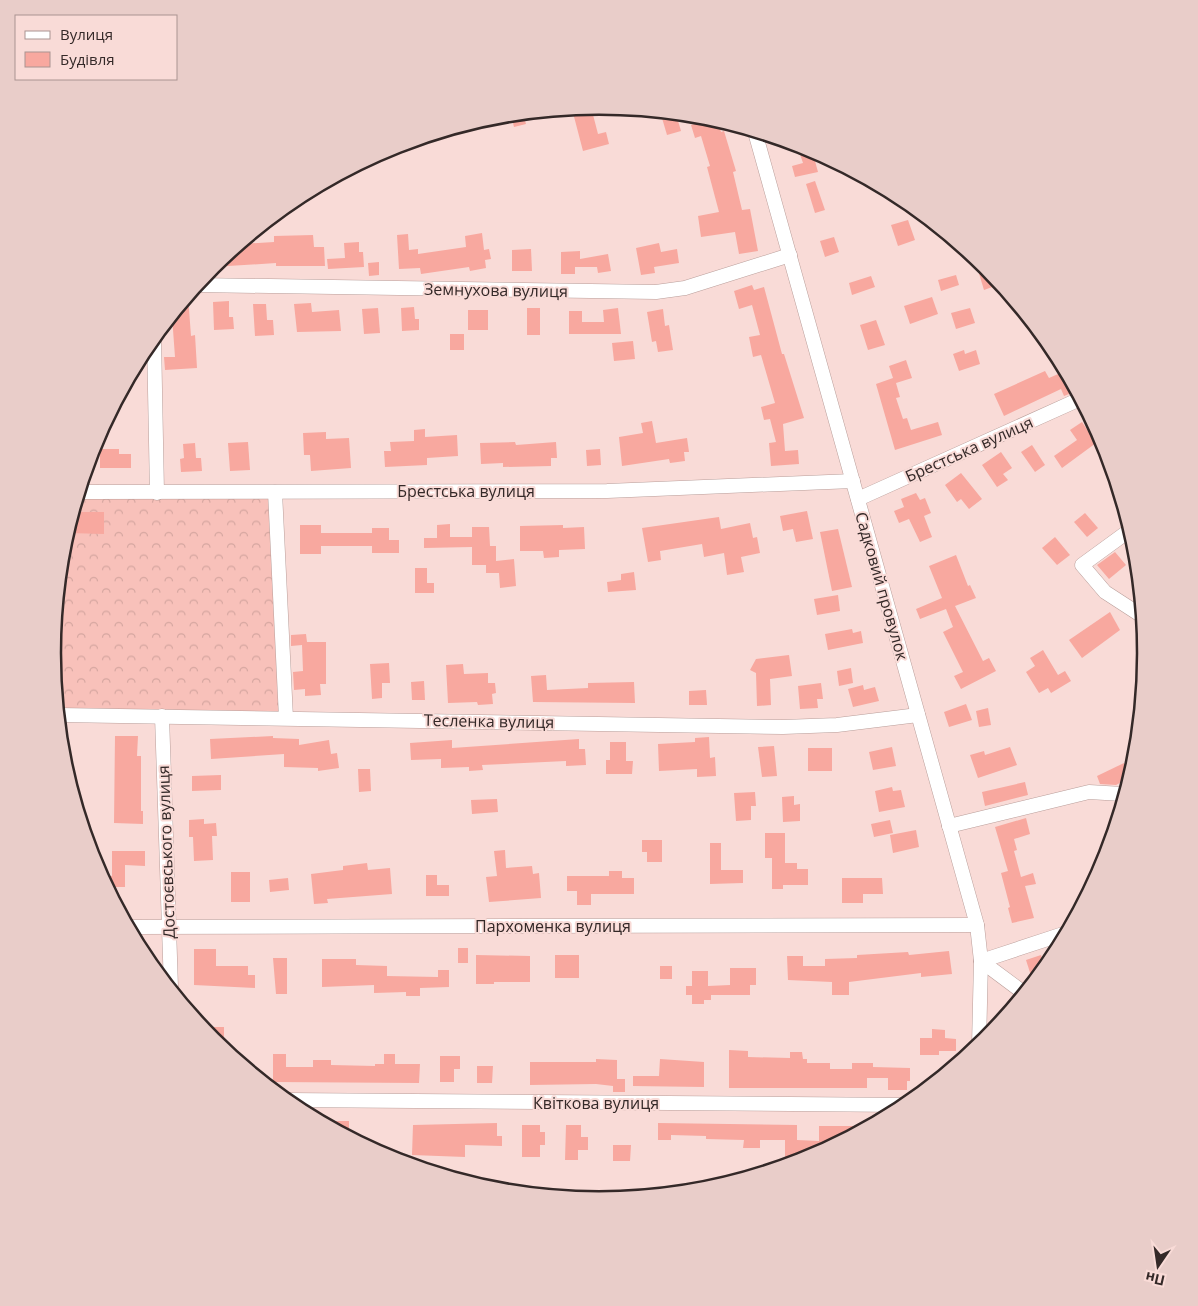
<svg xmlns="http://www.w3.org/2000/svg" width="1198" height="1306" font-family="'Open Sans',sans-serif">
<defs>
<pattern id="forest-crowns" width="20" height="18" patternUnits="userSpaceOnUse" patternTransform="scale(1.25)"><rect width="20" height="18" fill="#f8c1ba"/><path d="M2 6a3 3 0 1 1 6 0M12 15a3 3 0 1 1 6 0" fill="none" stroke="#d5a6a0"/></pattern>
</defs>
<rect width="100%" height="100%" fill="#f9dbd7"/>
<path fill="url(#forest-crowns)" d="M79 495H272L283 715 58 712 53 653 63 546Z"/>
<g fill="#f8a89f">
<path d="M591 107 598 134 606 132 609 144 583 151 572 109Z"/>
<path d="M519 114H523L526 124 514 127 511 115Z"/>
<path d="M676 114 681 131 667 135 662 118Z"/>
<path d="M713 119 718 121 721 132 724 131 736 171 733 172 742 210 750 209 758 251 739 254 735 232 701 237 698 216 719 212 707 167 710 166 701 136 695 138 691 125Z"/>
<path d="M797 145 812 150 818 172 795 177 792 166 803 163Z"/>
<path d="M815 181 825 210 815 213 806 184Z"/>
<path d="M908 220 915 240 898 246 891 225Z"/>
<path d="M482 233 484 250 489 249 491 259 485 260 486 268 470 271 469 267 421 274 420 268 399 269 397 235 408 234 409 250 418 249V254L466 247 465 236Z"/>
<path d="M313 235 314 247H324L325 266H276V263L212 267 240 244 274 242V236Z"/>
<path d="M834 237 839 252 825 257 820 241Z"/>
<path d="M359 242V252H363L364 267 328 269 327 259 345 258 344 243Z"/>
<path d="M659 243 661 252 677 249 679 263 654 267 655 273 641 275 636 248Z"/>
<path d="M531 249 532 271H512V250Z"/>
<path d="M580 251V259L608 254 611 271 598 273 597 267H575V274H561V252Z"/>
<path d="M974 257 991 273 995 286 984 290Z"/>
<path d="M379 262V275L369 276 368 263Z"/>
<path d="M956 275 959 285 941 291 938 280Z"/>
<path d="M871 276 875 287 852 295 849 283Z"/>
<path d="M752 285 754 290 764 287 782 354H784L804 418 783 424 785 451 798 450 799 464 771 466 769 443 776 442 770 419 764 420 761 407 775 403 761 355 753 357 749 337 760 335 752 305 739 309 734 291Z"/>
<path d="M188 296 191 336 195 335 197 368 165 370 164 357H175L172 316Z"/>
<path d="M932 297 938 314 910 324 904 306Z"/>
<path d="M229 301V317H233L234 329 214 330 213 302Z"/>
<path d="M311 303 312 312 339 310 341 331 297 332 294 304Z"/>
<path d="M253 304H266L267 320H273L274 335 255 336Z"/>
<path d="M414 307 415 319H419V330L402 331 401 308Z"/>
<path d="M378 308 380 333 364 334 362 309Z"/>
<rect x="527" y="308" width="13" height="27"/>
<path d="M618 308 621 334H569V311H582V322H604L603 310Z"/>
<path d="M970 308 975 323 956 329 951 313Z"/>
<path d="M663 309 665 326 669 325 673 350 658 352 656 341 652 342 647 312Z"/>
<rect x="468" y="310" width="20" height="20"/>
<path d="M876 320 885 345 868 350 860 325Z"/>
<rect x="450" y="334" width="14" height="16"/>
<path d="M633 341 635 359 614 361 612 343Z"/>
<path d="M964 350 965 354 976 350 980 364 959 371 953 354Z"/>
<path d="M906 360 912 378 896 383 900 397 896 398 903 419 907 418 911 430 938 422 942 435 895 450 876 384 893 378 889 366Z"/>
<path d="M1045 371 1049 378 1065 371 1074 392 1064 396 1061 389 1004 416 994 394Z"/>
<path d="M652 421 656 443 687 438 689 452H684L685 461 670 463 669 459 622 466 619 437 643 433 641 423Z"/>
<path d="M1082 422 1096 443 1062 468 1054 456 1077 440 1070 430Z"/>
<path d="M425 429V437L457 435 458 456 427 458V465L385 467 384 451H391L390 442 414 441V430Z"/>
<path d="M326 432V439L349 438 351 468 311 471 310 455H304L303 433Z"/>
<path d="M248 442 250 470 230 471 228 443Z"/>
<path d="M515 442 516 445 556 442 557 458H551V466L503 467V463L481 464 480 443Z"/>
<path d="M195 443 196 458H201L202 471 181 472 180 459 184 458 183 444Z"/>
<path d="M1032 445 1045 465 1035 472 1021 452Z"/>
<path d="M100 449H119V454H131V468H100Z"/>
<path d="M600 449 601 465 587 466 586 450Z"/>
<path d="M1001 452 1012 468 1003 474 1008 480 997 487 982 465Z"/>
<path d="M961 473 982 499 969 509 961 499 957 502 945 485Z"/>
<path d="M916 493 920 500 925 498 931 513 924 516 932 537 920 542 909 519 899 523 894 511 904 507 901 499Z"/>
<path d="M807 511 813 539 796 542 793 529 783 531 780 516Z"/>
<path d="M74 512H104V534L69 533Z"/>
<path d="M1085 513 1098 528 1087 537 1074 522Z"/>
<path d="M719 517 721 529 750 523 753 538 757 537 760 553 741 557 744 572 727 575 724 553 704 557 702 544 660 551 661 560 648 562 642 528Z"/>
<path d="M450 524V537H472V527H489L490 546H496V561L514 559 516 586 500 588 499 573H486V565H472V547L424 548V538H437V525Z"/>
<path d="M300 525H321V533H372V528H389V540H399V553H372V546H321V554H300Z"/>
<path d="M563 525V528L584 527 585 549 559 550V557L544 558 543 551H520V526Z"/>
<path d="M838 529 852 587 832 591 820 532Z"/>
<path d="M1055 537 1070 555 1057 565 1042 548Z"/>
<path d="M1115 552 1126 565 1109 579 1097 565Z"/>
<path d="M956 555 968 586 970 585 976 598 955 606 983 661 989 658 996 671 961 689 954 676 963 672 943 632 953 627 946 609 920 619 916 609 942 598 929 566Z"/>
<path d="M415 568H427V583H434V593H415Z"/>
<path d="M634 572 636 590 608 592 607 582 621 580V574Z"/>
<path d="M838 595 840 611 817 615 814 599Z"/>
<path d="M1110 612 1120 630 1082 658 1069 640Z"/>
<path d="M852 629 853 633 861 631 863 643 828 650 825 634Z"/>
<path d="M306 634 307 642H326V684H320L321 695 305 696V689L294 690 293 672 303 671 302 645 291 646V635Z"/>
<path d="M1043 650 1058 675 1065 671 1071 681 1051 693 1048 688 1039 693 1026 672 1035 666 1030 658Z"/>
<path d="M789 655 792 676 770 679 771 705 757 706 756 673 750 670 756 659Z"/>
<path d="M389 663 390 683H382V698L372 699 370 664Z"/>
<path d="M463 664 464 674 488 673V683H495L496 693 492 694 493 704 478 705 477 702 448 703 446 665Z"/>
<path d="M851 668 853 683 839 686 837 671Z"/>
<path d="M546 675 547 690 588 688V683L634 682 635 703 533 702 531 676Z"/>
<path d="M424 681 425 700H412L411 682Z"/>
<path d="M821 683 823 699H817L818 708 800 709 798 686Z"/>
<path d="M863 685 864 690 875 687 879 701 853 707 848 689Z"/>
<path d="M706 690 707 705H689V691Z"/>
<path d="M966 704 972 720 949 727 944 712Z"/>
<path d="M988 708 991 725 979 727 976 711Z"/>
<path d="M115 736H138L137 756H141V811H143V824L114 823Z"/>
<path d="M273 736V738L299 739V745L329 740 331 754 337 753 339 768 318 771V768L284 767V754L211 759 210 739Z"/>
<path d="M709 737 710 758 715 757 716 776 697 777V769L659 771 658 744 695 742V738Z"/>
<path d="M579 739V749H585L586 765 566 766V761L482 765 483 770 469 771V767L441 768V759L411 760 410 743 452 740V748Z"/>
<path d="M610 742H626V761H633L632 774H606V760H610Z"/>
<path d="M774 746 777 776 762 777 758 747Z"/>
<path d="M892 747 896 766 873 770 869 752Z"/>
<path d="M1010 747 1017 765 978 778 970 755 984 751 985 755Z"/>
<rect x="808" y="748" width="24" height="23"/>
<path d="M1124 763 1129 778 1116 785 1100 784 1097 776Z"/>
<path d="M358 769H370L371 791 359 792Z"/>
<path d="M221 775V790L192 791V776Z"/>
<path d="M1025 782 1028 795 985 806 982 792Z"/>
<path d="M892 787 893 791 901 790 905 807 879 812 875 791Z"/>
<path d="M755 792 756 806H751V820L736 821 734 793Z"/>
<path d="M794 796V805L800 804V821L783 822 782 797Z"/>
<path d="M497 799 498 812 472 814 471 800Z"/>
<path d="M1026 818 1030 834 1014 839 1017 850 1014 851 1021 877 1033 873 1036 884 1025 886 1034 918 1012 923 1008 908 1010 907 1001 873 1008 871 995 827Z"/>
<path d="M204 819V824L216 823 217 836H212L213 860 194 861 193 837H189V820Z"/>
<path d="M890 820 893 833 874 837 871 824Z"/>
<path d="M916 830 919 847 893 853 890 835Z"/>
<path d="M765 833H785V863H797V869H808V885H783V889H772V858H765Z"/>
<path d="M642 840H662V862H647V852H642Z"/>
<path d="M710 843H721V870H743V883L710 884Z"/>
<path d="M505 850 506 868 532 866 533 874 539 873 541 898 489 902 486 877 497 876 494 851Z"/>
<path d="M112 851H145V866L125 865V887H107L101 876H112Z"/>
<path d="M367 863 368 870 390 868 392 894 327 899 328 903 314 904 311 874 343 870V866Z"/>
<path d="M609 871H622V878H634V894H591V905H577V891H567V876H609Z"/>
<rect x="231" y="872" width="19" height="30"/>
<path d="M426 875H437V885H449V896H426Z"/>
<path d="M288 878 289 890 270 892 269 880Z"/>
<path d="M842 878H882L883 894H863V903H842Z"/>
<rect x="458" y="948" width="10" height="15"/>
<path d="M194 949H216V966H248V975H255V988L194 985Z"/>
<path d="M949 951 952 974 921 977V973L849 982V995H832V982L788 980 787 956H803V966H825V959L857 958V955L908 952 909 955Z"/>
<path d="M476 955 530 956V982H494V984H476Z"/>
<rect x="555" y="955" width="24" height="23"/>
<path d="M1041 955 1045 967 1033 982 1026 960Z"/>
<path d="M273 958H287V994H276Z"/>
<path d="M322 959H356V965L387 966V976L438 977V970H449V987L420 988V996H406V992L374 993V985L322 987Z"/>
<rect x="660" y="966" width="12" height="13"/>
<path d="M730 968H756V985H750V995H711V1000H704V1004H692V995H686V986H692V971H708V986L730 985Z"/>
<path d="M203 1027H224V1049L212 1039Z"/>
<path d="M932 1029 945 1030V1038L956 1039V1051H939V1055H920V1038H932Z"/>
<path d="M729 1050 748 1051V1057L790 1058V1052H802L803 1059H807V1063H830V1069H852V1063H873V1067L910 1068V1081H907V1090H888V1078H867V1088H729Z"/>
<path d="M273 1054H286V1067H313V1060H331V1065L375 1066V1064H384V1054H395V1064H420L419 1083 273 1082Z"/>
<path d="M440 1056H460V1069H454V1082H440Z"/>
<path d="M596 1059 617 1060V1079H625V1092H613V1086L596 1084 530 1085V1062H596Z"/>
<path d="M660 1059 704 1062V1087L633 1086V1076H659Z"/>
<path d="M477 1066H493L492 1083H477Z"/>
<path d="M320 1121H349V1136L336 1129Z"/>
<path d="M497 1123V1136H502V1146L465 1145V1157L412 1155 413 1125Z"/>
<path d="M658 1123 797 1125V1140L819 1141V1126H867L808 1158 785 1161V1140H760V1148H743L744 1140 706 1139V1136L671 1135V1140H658Z"/>
<path d="M522 1125H540V1132H545V1145H540V1157H522Z"/>
<path d="M566 1125H581V1137H588V1150H578V1160H565Z"/>
<path d="M613 1145H631L630 1161H613Z"/>
</g>
<g fill="none" stroke-linecap="round" stroke-linejoin="round">
<g stroke="#b99e9a" stroke-width="15">
<g id="minor">
<path d="M755 132 977 925 981 961 979 1045"/>
<path d="M197 285 656 292 685 288 790 255"/>
<path d="M154 338 157 493"/>
<path d="M80 492 607 491 853 481"/>
<path d="M275 492 286 718"/>
<path d="M858 499 1080 399"/>
<path d="M1130 530 1082 565 1105 592 1142 616"/>
<path d="M59 715 783 727 837 725 918 715"/>
<path d="M162 716 171 988"/>
<path d="M949 826 1089 792 1122 794"/>
<path d="M129 927 977 925"/>
<path d="M981 961 1066 933"/>
<path d="M981 961 1024 993"/>
<path d="M287 1100 905 1105"/>
</g>
</g>
<use href="#minor" stroke="#fff" stroke-width="14"/>
</g>
<g text-anchor="middle" dominant-baseline="central" stroke-width="4" stroke-linejoin="round" paint-order="stroke">
<g font-size="16" fill="#342928" stroke="#f9dbd7">
<text transform="translate(496 290) rotate(1)">Земнухова вулиця</text>
<text transform="translate(969 449) rotate(-24)">Брестська вулиця</text>
<text x="466" y="491">Брестська вулиця</text>
<text transform="translate(882 586) rotate(74)">Садковий провулок</text>
<text transform="translate(489 721) rotate(1)">Тесленка вулиця</text>
<text transform="translate(166 852) rotate(-92)">Достоєвського вулиця</text>
<text x="553" y="926">Пархоменка вулиця</text>
<text x="596" y="1103">Квіткова вулиця</text>
</g>
</g>
<path d="M0 0H1198V1306H0ZM61 653a538 538 0 1 1 1076 0a538 538 0 1 1-1076 0Z" fill="#e9cdc9" fill-rule="evenodd"/>
<path fill="none" stroke="#342928" stroke-width="2.5" d="M61 653a538 538 0 1 1 1076 0a538 538 0 1 1-1076 0Z"/>
<rect x="15" y="15" width="162" height="65" fill="#f9dbd7" stroke="#aa9491"/>
<rect x="25" y="31" width="25" height="8" fill="#ffffff" stroke="#aa9491"/>
<text x="60" y="40" font-size="15" fill="#342928">Вулиця</text>
<rect x="25" y="52" width="25" height="15" fill="#f8a89f" stroke="#aa9491"/>
<text x="60" y="65" font-size="15" fill="#342928">Будівля</text>
<g transform="translate(1158 1266) rotate(193)" stroke="#f9dbd7" stroke-width="4" paint-order="stroke">
<path d="M0-4L9 19L0 12L-9 19Z" fill="#342928"/>
<text y="-8" font-size="14" font-weight="bold" text-anchor="middle" fill="#342928">Пн</text>
</g>
</svg>
